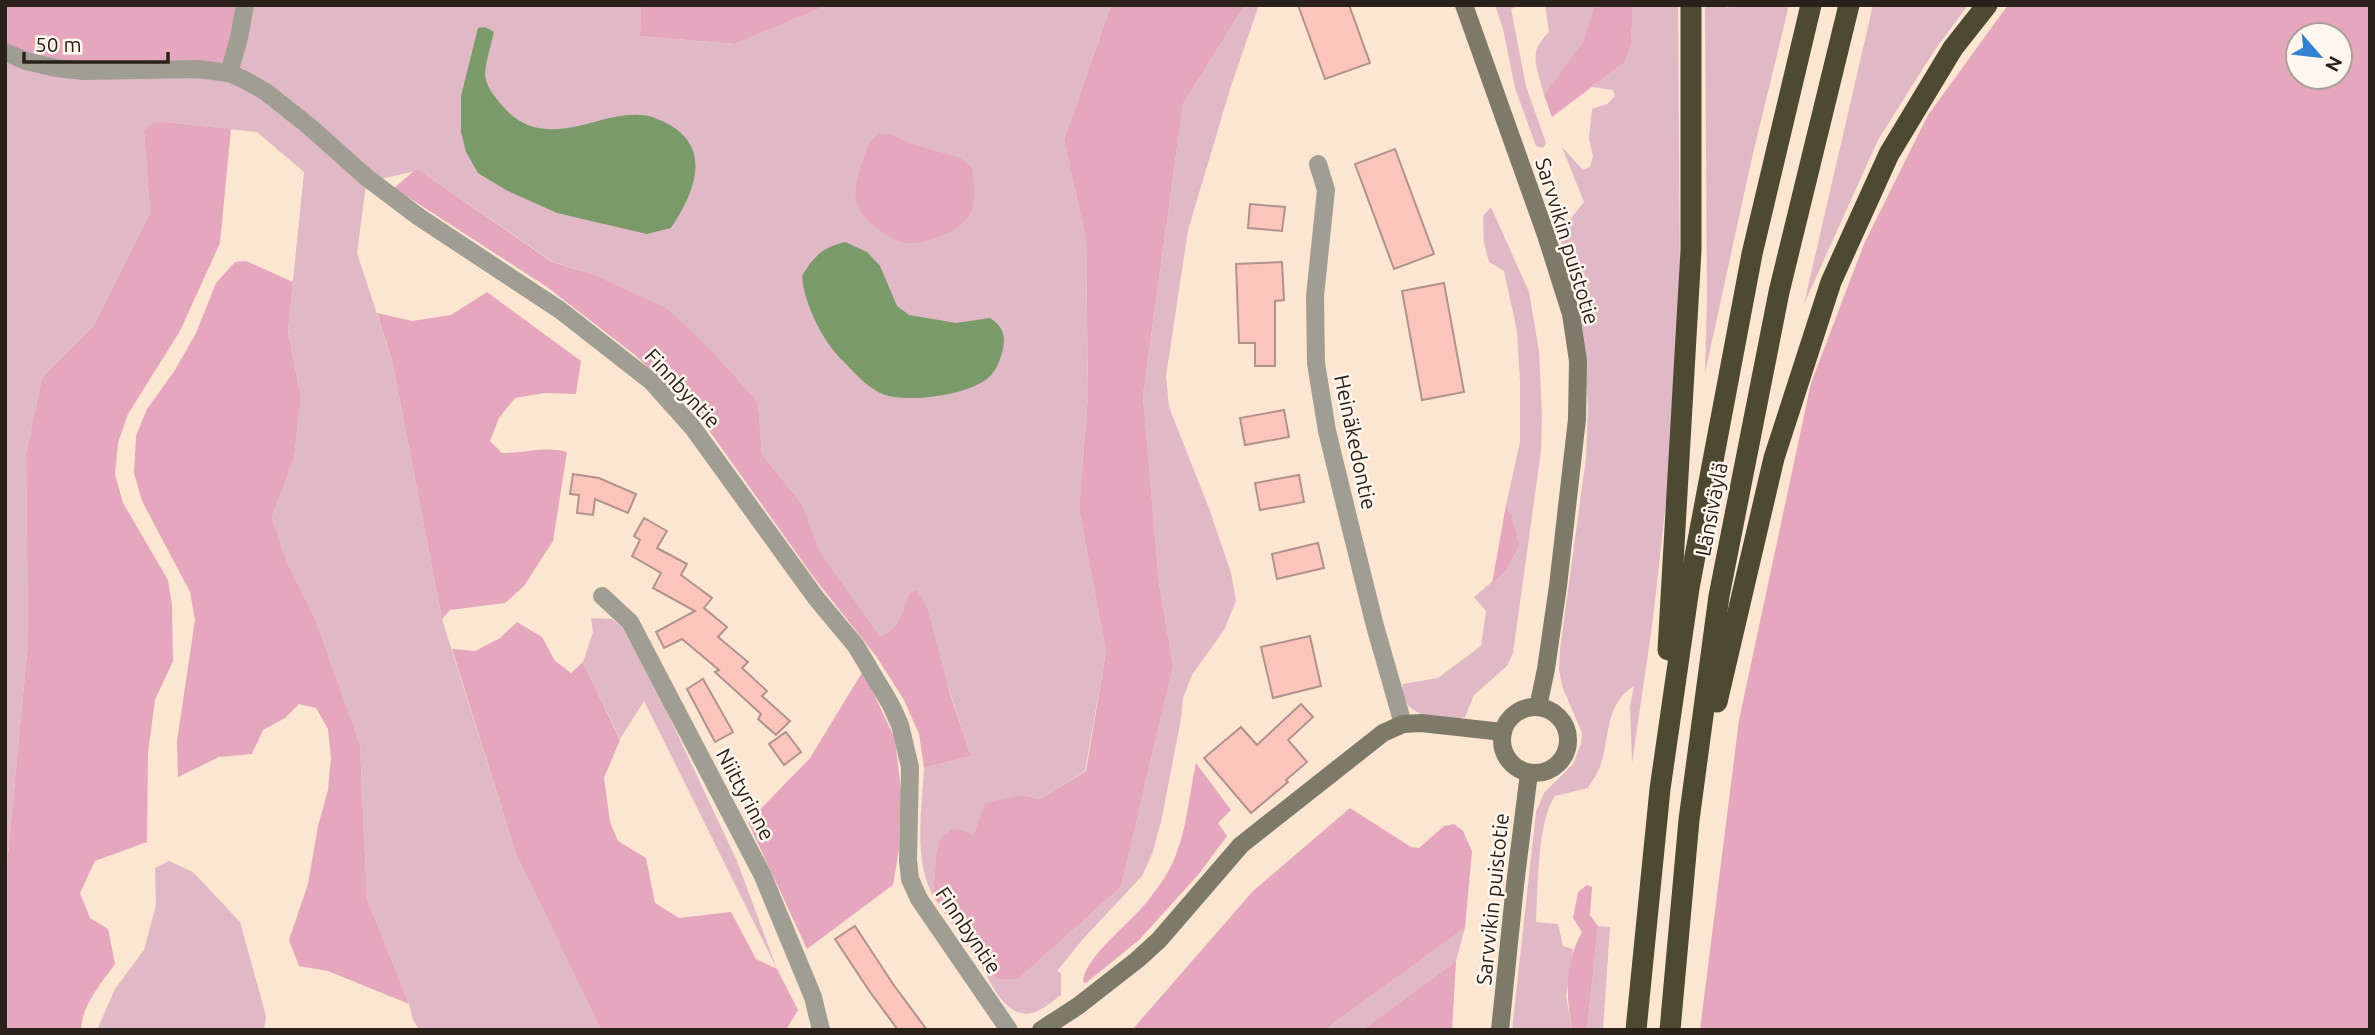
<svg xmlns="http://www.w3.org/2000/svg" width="2375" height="1035" font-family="Ubuntu,sans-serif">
<rect width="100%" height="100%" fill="#fce6d1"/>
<g fill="#e0b8c6">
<path d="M245 5H641L640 36 735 44 828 5H1111L1064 140 1086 240 1088 395 1079 510 1106 651 1085 771 1040 799 1022 795 977 824 973 835 936 856 933 896C913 857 922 811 924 768L971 756 916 590 909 593C902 614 901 628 880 636L818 551 802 504 762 454 758 402 667 308 595 275 553 262 419 170 372 181 367 177 357 253 392 360 442 619 516 854 601 1030H419L413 1020 409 1004 367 899 360 744 315 618 287 562 272 517 294 458 301 397 288 330 304 172 257 132 154 121 144 132 150 213 94 325 42 377 26 454 28 642 5 886V52Z"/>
<path d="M1245 5H1259L1231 86 1188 230 1166 376 1169 407 1210 511 1231 573 1236 601 1224 630 1192 675 1183 698 1181 719 1161 822 1152 854 1142 876 1083 939 1057 971 1061 973V995C1053 1001 1043 1010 1032 1013 1007 1019 991 984 982 967L997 979H1018L1121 887 1173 666 1159 583 1143 397 1183 104Z"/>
<path d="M1495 5H1522L1511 9 1526 86 1546 143 1543 148 1536 146 1515 88 1503 29Z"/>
<path d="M1545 5H1594L1585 41 1544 95C1538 68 1526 54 1549 32Z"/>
<path d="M1633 5H1678L1680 290 1671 456 1653 619 1632 763 1630 707 1634 686C1603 705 1611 740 1599 769 1596 776 1591 782 1588 788L1555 796C1537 822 1538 889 1536 922L1558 924 1563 946 1573 949 1566 996 1572 1030H1512L1536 812 1544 793 1573 764 1581 744 1582 733 1562 686 1559 670 1560 649 1586 458 1588 405 1579 302 1561 241 1568 222 1584 202 1562 147 1583 170 1590 167 1593 156 1589 139 1592 109 1607 104 1615 96 1613 90 1592 87 1625 62 1631 44Z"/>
<path d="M1705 5H1726L1727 8 1734 5H1789L1751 162 1705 373 1707 298Z"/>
<path d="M1873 5H1968L1934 51 1878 140 1804 304Z"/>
<path d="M1491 207 1529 292 1539 351 1542 417 1541 451 1513 653 1507 666 1474 695 1465 717C1442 722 1396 716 1403 684L1438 678 1481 646 1486 611 1474 597 1506 570 1520 546 1512 515 1506 505 1520 442V382L1517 331 1504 271 1489 262 1484 243 1483 216Z"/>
<path d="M591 618 612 619 622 627 659 695 737 861 777 969 644 701 620 739 583 662 593 632Z"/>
<path d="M169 861 193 872 240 922 266 1016 264 1030H97L115 989 144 950 156 905 155 868Z"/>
<path d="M1598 926 1610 927 1603 1030H1587Z"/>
<path d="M1465 928 1456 961 1362 1030H1324Z"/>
</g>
<g fill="#e5a7bd" fill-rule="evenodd">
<path d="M5 5H245L229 73 84 71 5 52Z"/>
<path d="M641 5H828L735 44 640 36Z"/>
<path d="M1111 5H1245L1183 104 1143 396 1159 583 1173 666 1121 887 1018 979H997L982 967 933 896 936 856 940 838 954 828 973 835 985 803 1022 795 1040 799 1086 771 1106 651 1079 510 1088 395 1086 240 1064 140Z"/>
<path d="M1594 5H1633L1631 44 1625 62 1552 117 1544 95 1584 41Z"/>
<path d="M2008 5H2370V1030H1700L1739 720 1811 383 1864 244 1928 115ZM2298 35H2340V77H2298Z"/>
<path d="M154 121 231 129 220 243 180 331 128 414 118 443 115 474 123 503 168 580 172 605 173 661 155 700 148 753 147 842 95 861 80 893 90 918 108 929 115 964C101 984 82 1004 81 1030H5V886L28 642 26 454 42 377 94 325 150 213 144 131Z"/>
<path d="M879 134H889L915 145 960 158 972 168C974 183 977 203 969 216 958 232 919 248 901 242 885 236 862 219 857 203 853 191 858 178 861 166 865 155 868 140 879 134Z"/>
<path d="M415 170H419L552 262 595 275 667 308 714 354 758 402 762 454 802 504 819 551 880 636C901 628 902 613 909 593L916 590 927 608 950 694 971 756 924 768 919 734 904 700 876 656 815 579 700 418 635 355 547 287 394 188Z"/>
<path d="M246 261 293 282 288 331 301 397 294 458 272 517 287 562 315 618 360 744 367 899 409 1004 328 971 299 966 289 940 308 884 318 826 328 790 331 758 328 729 316 708 299 704 285 718 263 730 252 754 219 757 178 777 177 741 195 620 190 592 142 501 134 473 136 436 147 409 175 370 196 333 216 283 235 262Z"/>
<path d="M487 292 581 361 576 394 545 393 515 398 499 418 490 441 502 453C526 453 545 446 567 452L553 541 524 586 505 603 450 610 442 619 392 360 377 313 412 321 451 315Z"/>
<path d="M1506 505 1512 515 1520 546 1506 570 1492 584Z"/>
<path d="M517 622 542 637 555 661 571 673 583 662 620 740 604 778 610 822 618 841 646 858 655 903 679 918 731 912 756 959 777 969 798 1010 786 1030H601L516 854 452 649 475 651 500 638Z"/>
<path d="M863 671 895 739 901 791 899 849 893 885 807 949 748 822 810 758Z"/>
<path d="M1196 763 1231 810 1218 823 1227 836 1198 875 1139 940 1086 983 1083 982C1083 961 1124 927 1139 911 1148 901 1157 889 1165 877 1186 844 1188 800 1196 763Z"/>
<path d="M1350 808 1411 847 1419 848 1444 826 1454 824 1463 831 1472 851 1465 928 1324 1030H1132L1253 891Z"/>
<path d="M1587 885 1592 887 1590 915 1598 926 1587 1030H1572C1566 994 1564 965 1582 932L1573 918 1578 892Z"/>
<path d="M1456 961 1452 1030H1362Z"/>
</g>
<g fill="#7b9a69">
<path d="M485 27 494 32C491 45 486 61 485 74 485 82 491 92 496 98 513 121 530 131 560 129 586 127 613 113 640 115 650 115 661 120 670 125 714 151 692 196 671 228L647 234 557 213 506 190 478 173 466 152 461 132V96L478 28Z"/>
<path d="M845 242 867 252 880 266 897 306 909 315 956 323 990 318C1002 326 1006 334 1003 349 1001 357 998 367 992 374 975 395 910 403 885 395 868 389 855 373 843 361 823 342 804 304 802 276 813 257 823 247 845 242Z"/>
</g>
<g fill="#fbc5bb" stroke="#b1928d" stroke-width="2">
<path d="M1298 5H1349L1370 63 1325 79Z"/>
<path d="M1395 149 1434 254 1394 269 1355 164Z"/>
<path d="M1250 204 1285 207 1282 231 1248 228Z"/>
<path d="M1282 262 1284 300 1275 301V366H1255V343H1239L1236 264Z"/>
<path d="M1444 283 1464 392 1422 400 1402 291Z"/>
<path d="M1284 410 1289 437 1245 445 1240 418Z"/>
<path d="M573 474 599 478 636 494 628 513 595 499 593 515 577 513 579 495 570 494Z"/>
<path d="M1299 475 1304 502 1260 510 1255 483Z"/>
<path d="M644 518 667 531 657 548 687 564 681 575 712 598 704 608 727 627 718 637 748 662 742 668 767 691 762 696 790 721 776 735 758 719 761 714 715 672 719 670 682 639 664 648 656 632 695 611 653 588 661 573 632 556 640 540 634 536Z"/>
<path d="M1318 543 1324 568 1277 579 1272 554Z"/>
<path d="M1310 636 1321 686 1273 698 1261 647Z"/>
<path d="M703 679 733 732 715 742 687 689Z"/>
<path d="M1301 704 1313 717 1288 740 1307 762 1286 780 1288 782 1251 813 1204 758 1241 727 1257 745Z"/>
<path d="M786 732 801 752 784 765 769 744Z"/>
<path d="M855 926 893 984 927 1030H898L870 992 835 939Z"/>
</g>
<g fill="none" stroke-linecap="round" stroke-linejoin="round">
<g stroke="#a09e93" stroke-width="18">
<path d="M5 52 26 61 56 68 84 71 198 69 229 73 243 79 266 92 310 127 366 177 419 217 560 310 652 382 693 428 816 598 856 646 891 705 900 725 910 767 908 860 910 879 919 899 1009 1030"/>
<path d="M229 73 239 38 245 5"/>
<path d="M1318 164 1326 190 1315 296 1316 363 1327 431 1346 509 1375 626 1403 724"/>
<path d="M602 596 630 622 762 874 813 997 821 1030"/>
</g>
<g stroke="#7d7a69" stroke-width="18">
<path d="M1464 5 1546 235 1571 314 1578 361 1577 419 1558 586 1546 669 1538 707"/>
<circle cx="1535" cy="740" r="33"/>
<path d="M1041 1030 1078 1006 1137 960 1159 940 1241 845 1383 733 1403 724 1421 723 1503 732"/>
<path d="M1500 1030 1515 885 1529 773"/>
</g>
<g stroke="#4e4a32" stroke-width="21">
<path d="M1668 650 1691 250V5"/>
<path d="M1717 702 1774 458 1831 282 1889 154 1953 48 1987 5"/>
<path d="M1636 1030 1660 789 1689 588 1752 254 1811 5"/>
<path d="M1670 1030 1689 820 1719 596 1779 292 1849 5"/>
</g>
</g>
<g text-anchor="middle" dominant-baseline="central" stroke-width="5" stroke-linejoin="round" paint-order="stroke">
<g font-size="21" fill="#2a221a" stroke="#fff6ed">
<text transform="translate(1568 241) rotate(73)">Sarvvikin puistotie</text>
<text transform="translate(683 388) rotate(47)">Finnbyntie</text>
<text transform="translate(1356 442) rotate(78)">Heinäkedontie</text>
<text transform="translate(1711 509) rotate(-79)">Länsiväylä</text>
<text transform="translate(746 794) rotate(62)">Niittyrinne</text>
<text transform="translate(1492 899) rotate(-84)">Sarvvikin puistotie</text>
<text transform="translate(969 930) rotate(56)">Finnbyntie</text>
</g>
</g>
<rect width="2375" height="1035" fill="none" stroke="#2a221a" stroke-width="14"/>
<g transform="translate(2319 56) rotate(118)"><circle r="33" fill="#fff6ed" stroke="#aaa199" stroke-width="2"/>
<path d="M0-5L12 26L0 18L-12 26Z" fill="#3382d2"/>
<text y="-10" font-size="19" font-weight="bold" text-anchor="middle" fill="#2a221a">N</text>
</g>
<path d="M24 52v10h144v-10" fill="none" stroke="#2a221a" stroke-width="3.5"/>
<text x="35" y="52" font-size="21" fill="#2a221a" stroke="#fff6ed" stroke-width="5" paint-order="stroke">50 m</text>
</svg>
